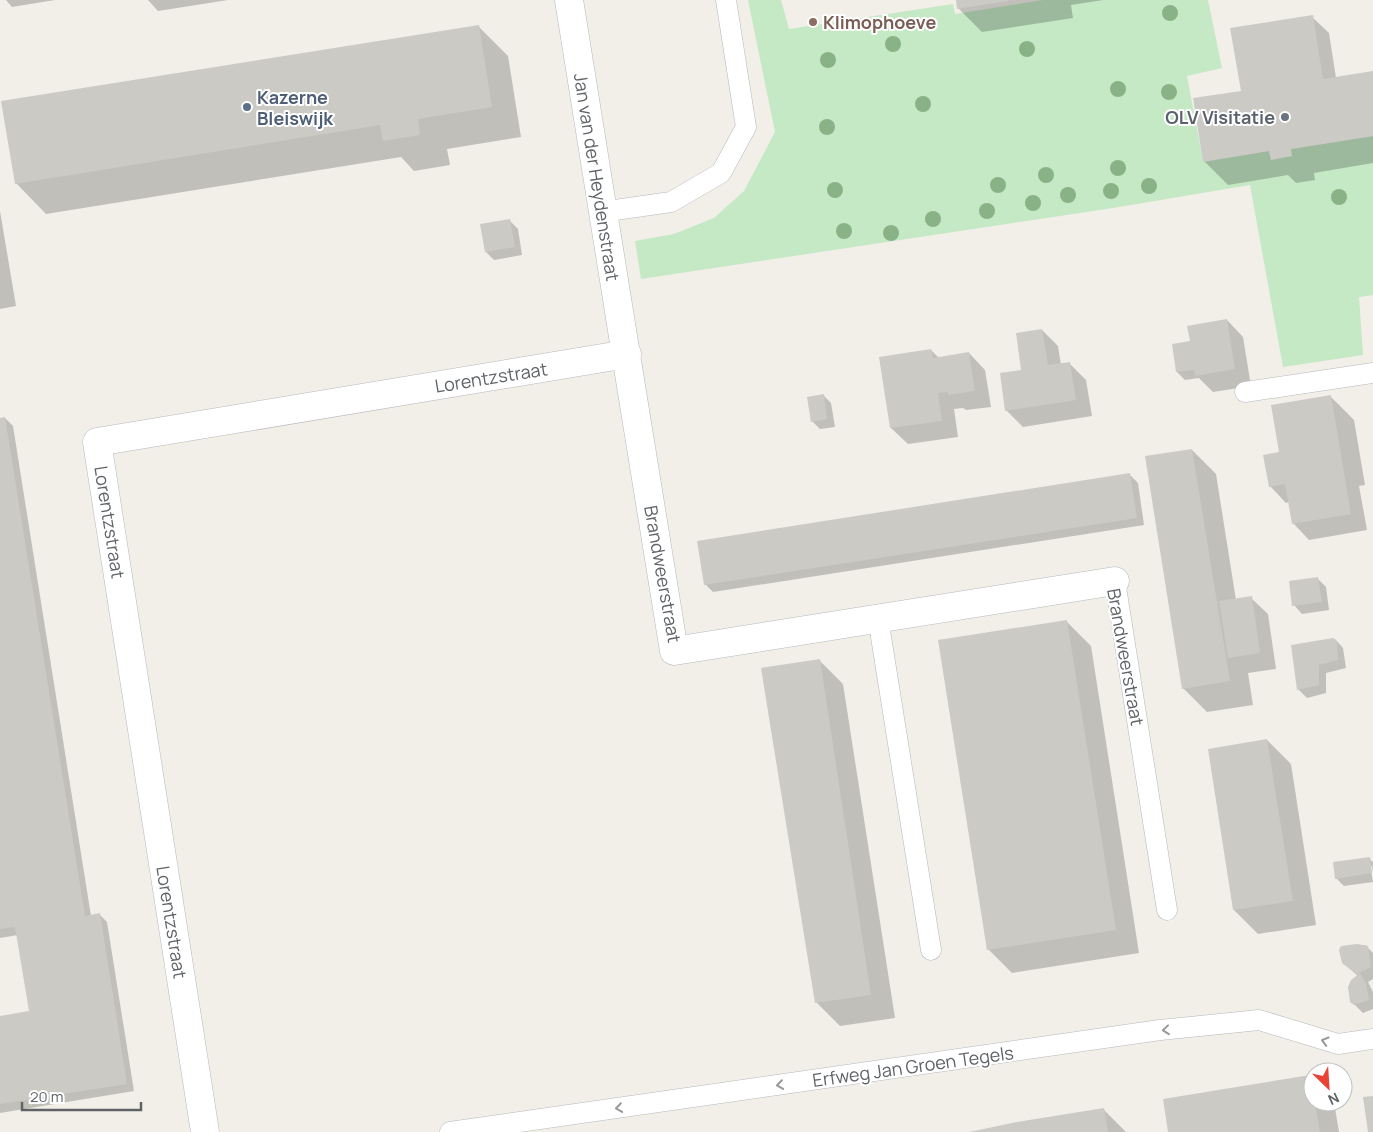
<svg xmlns="http://www.w3.org/2000/svg" width="1373" height="1132" font-family="Manrope,sans-serif">
<rect width="100%" height="100%" fill="#f1efe8"/>
<path fill="#c5e8c5" d="M748 0H781L789 29 953 4 955 14 1043 0H1208L1222 68 1187 76 1203 161 1269 151 1271 160 1291 149 1373 136V295L1359 297 1363 355 1283 367 1250 185 1113 208 641 279 635 241 674 234 714 218 744 191 775 132Z"/>
<g fill="#0003">
<path d="M6 0H55L12 7Z"/>
<path d="M148 0H228L158 11Z"/>
<path d="M957 0H1103L1071 5 1073 18 982 32 958 8Z"/>
<path d="M1312 17 1329 33 1336 78 1373 72V163L1314 173 1315 180 1296 183 1288 175 1228 185 1204 161 1244 92Z"/>
<path d="M478 26 508 56 521 137 447 149 450 165 414 171 401 157 46 214 16 183Z"/>
<path d="M0 211 16 306 0 309Z"/>
<path d="M510 221 518 229 522 255 494 260 486 252Z"/>
<path d="M1227 320 1243 337 1251 386 1213 392 1199 378 1185 380 1177 372 1191 342Z"/>
<path d="M1042 330 1058 346 1061 365 1070 364 1086 380 1092 416 1023 427 1006 410Z"/>
<path d="M931 350 939 358 969 353 985 370 991 407 966 410 963 408 954 409 958 437 908 444 891 428Z"/>
<path d="M823 395 831 403 835 427 820 429 812 421Z"/>
<path d="M1330 396 1354 420 1365 485 1359 486 1367 530 1309 540 1293 523 1289 502 1286 503 1270 486 1281 453Z"/>
<path d="M5 418 13 426 91 916 99 914 107 922 134 1091 0 1113V1017L30 1012 18 935 0 938V419Z"/>
<path d="M1192 450 1216 474 1236 600 1251 598 1268 614 1276 669 1248 673 1253 705 1207 712 1183 688Z"/>
<path d="M1130 475 1138 483 1144 525 713 592 705 584Z"/>
<path d="M1318 579 1326 587 1329 610 1302 614 1294 605Z"/>
<path d="M1067 622 1091 646 1139 953 1012 973 988 949Z"/>
<path d="M1335 639 1343 648 1346 668 1326 673V693L1307 698 1299 690 1293 646Z"/>
<path d="M819 660 843 684 895 1018 840 1026 817 1003Z"/>
<path d="M1267 740 1291 764 1316 925 1258 934 1234 910Z"/>
<path d="M1369 859 1373 862V872L1372 866H1370L1373 882 1344 886 1336 878Z"/>
<path d="M1354 945H1365L1373 953V979L1368 982 1373 992V1009L1363 1013 1352 1002 1358 976 1343 963Z"/>
<path d="M1310 1076 1313 1079V1102H1334L1339 1132H1169Z"/>
<path d="M1104 1110 1126 1132H973Z"/>
</g>
<g fill="#cccac5">
<path d="M956 0H1008V1L957 9Z"/>
<path d="M1313 15 1323 79 1373 71V136L1291 149 1292 156 1271 160 1269 151 1203 162 1193 98 1241 91 1230 28Z"/>
<path d="M479 25 492 107 418 119 420 135 383 141 380 125 15 184 1 101Z"/>
<path d="M510 219 515 247 485 252 480 224Z"/>
<path d="M1227 319 1235 369 1195 376 1194 370 1176 372 1172 344 1190 341 1187 326Z"/>
<path d="M1042 329 1048 365 1070 362 1076 400 1005 411 1000 373 1021 370 1016 333Z"/>
<path d="M931 349 933 358 969 352 975 391 948 395V392L938 393 942 421 890 428 879 357Z"/>
<path d="M824 394 827 419 811 422 807 397Z"/>
<path d="M1331 395 1351 514 1292 524 1285 484 1269 487 1263 455 1279 452 1271 405Z"/>
<path d="M5 417 85 916 100 913 127 1084 0 1104V1016L29 1011 15 927 0 929V418Z"/>
<path d="M1192 449 1230 681 1182 689 1145 456Z"/>
<path d="M1130 473 1137 518 704 585 697 541Z"/>
<path d="M1318 577 1322 602 1292 606 1289 581Z"/>
<path d="M1252 596 1260 653 1228 658 1219 601Z"/>
<path d="M1067 620 1116 930 987 950 938 640Z"/>
<path d="M1333 638 1337 641 1338 660 1319 665V685L1297 690 1291 645Z"/>
<path d="M820 659 871 995 815 1003 761 668Z"/>
<path d="M1267 739 1293 901 1233 910 1208 749Z"/>
<path d="M1370 857 1372 873 1335 879 1333 862Z"/>
<path d="M1357 944 1368 946 1371 967 1357 974 1342 963 1339 950 1341 946Z"/>
<path d="M1360 973 1366 984 1369 1000 1354 1005 1350 1002 1348 987 1351 980Z"/>
<path d="M1310 1075 1320 1132H1168L1163 1099Z"/>
<path d="M1373 1096V1132H1368L1363 1097Z"/>
<path d="M1104 1108 1108 1132H969L1017 1122Z"/>
</g>
<g fill="none" stroke-linecap="round" stroke-linejoin="round">
<g stroke="#b5b8bc" stroke-width="21">
<g id="lane">
<path d="M601 212 671 202 721 173 746 127 726 0"/>
<path d="M1245 392 1373 373"/>
<path d="M1115 581 1167 910"/>
<path d="M878 618 931 950"/>
<path d="M450 1132 1160 1030 1259 1020 1338 1044 1373 1039"/>
</g>
</g>
<g stroke="#b5b8bc" stroke-width="29">
<g id="street">
<path d="M569 0C602 217 640 434 674 651L1115 581"/>
<path d="M205 1132 97 442 627 354"/>
</g>
</g>
<use href="#lane" stroke="#fff" stroke-width="20"/>
<use href="#street" stroke="#fff" stroke-width="28"/>
</g>
<g fill="#89b387">
<circle cx="1170" cy="13" r="8"/>
<circle cx="893" cy="44" r="8"/>
<circle cx="1027" cy="49" r="8"/>
<circle cx="828" cy="60" r="8"/>
<circle cx="1118" cy="89" r="8"/>
<circle cx="1169" cy="92" r="8"/>
<circle cx="923" cy="104" r="8"/>
<circle cx="827" cy="127" r="8"/>
<circle cx="1118" cy="168" r="8"/>
<circle cx="1046" cy="175" r="8"/>
<circle cx="998" cy="185" r="8"/>
<circle cx="1149" cy="186" r="8"/>
<circle cx="835" cy="190" r="8"/>
<circle cx="1111" cy="191" r="8"/>
<circle cx="1068" cy="195" r="8"/>
<circle cx="1339" cy="197" r="8"/>
<circle cx="1033" cy="203" r="8"/>
<circle cx="987" cy="211" r="8"/>
<circle cx="933" cy="219" r="8"/>
<circle cx="844" cy="231" r="8"/>
<circle cx="891" cy="233" r="8"/>
</g>
<defs><path id="oneway-chevron" d="M-2-3.5L2.5 0L-2 3.5" fill="none" stroke-width="1.6" stroke-linecap="round" stroke-linejoin="round" transform="scale(1.25)"/></defs>
<g stroke="#979a9d">
<use href="#oneway-chevron" transform="translate(1166 1030) rotate(174)"/>
<use href="#oneway-chevron" transform="translate(1325 1041) rotate(-164)"/>
<use href="#oneway-chevron" transform="translate(780 1085) rotate(172)"/>
<use href="#oneway-chevron" transform="translate(619 1108) rotate(172)"/>
</g>
<circle fill="#8d6e63" stroke="#fff" stroke-width="2" cx="813" cy="22" r="5"/>
<circle fill="#5c6f8a" stroke="#fff" stroke-width="2" cx="247" cy="107" r="5"/>
<circle fill="#6b7280" stroke="#fff" stroke-width="2" cx="1285" cy="117" r="5"/>
<g text-anchor="middle" dominant-baseline="central" stroke-width="4" stroke-linejoin="round" paint-order="stroke">
<g font-size="18" font-weight="bold" fill="#785e54" stroke="#fff" text-anchor="start">
<text x="823" y="22">Klimophoeve</text>
</g>
<g font-size="18" font-weight="bold" fill="#4e5e75" stroke="#fff" text-anchor="start">
<text x="257" y="97">Kazerne<tspan x="257" dy="21">Bleiswijk</tspan></text>
</g>
<g font-size="18" font-weight="bold" fill="#5b616d" stroke="#fff" text-anchor="end">
<text x="1275" y="117">OLV Visitatie</text>
</g>
<g font-size="18" fill="#5f6368" stroke="#fff">
<text transform="translate(597 177) rotate(81)">Jan van der Heydenstraat</text>
<text transform="translate(491 377) rotate(-9)">Lorentzstraat</text>
<text transform="translate(110 522) rotate(81)">Lorentzstraat</text>
<text transform="translate(663 574) rotate(80)">Brandweerstraat</text>
<text transform="translate(1126 657) rotate(80)">Brandweerstraat</text>
<text transform="translate(172 922) rotate(81)">Lorentzstraat</text>
<text transform="translate(913 1066) rotate(-8)">Erfweg Jan Groen Tegels</text>
</g>
</g>
<g transform="translate(1328 1087) rotate(155)"><circle r="24" fill="#ffffff" stroke="#bfc1c3"/>
<path d="M0-4L9 19L0 12L-9 19Z" fill="#ea4335"/>
<text y="-8" font-size="14" font-weight="bold" text-anchor="middle" fill="#5f6368">N</text>
</g>
<path d="M22 1102v8h119v-8" fill="none" stroke="#5f6368" stroke-width="2.5"/>
<text x="30" y="1102" font-size="15" fill="#5f6368" stroke="#ffffff" stroke-width="4" paint-order="stroke">20 m</text>
</svg>
